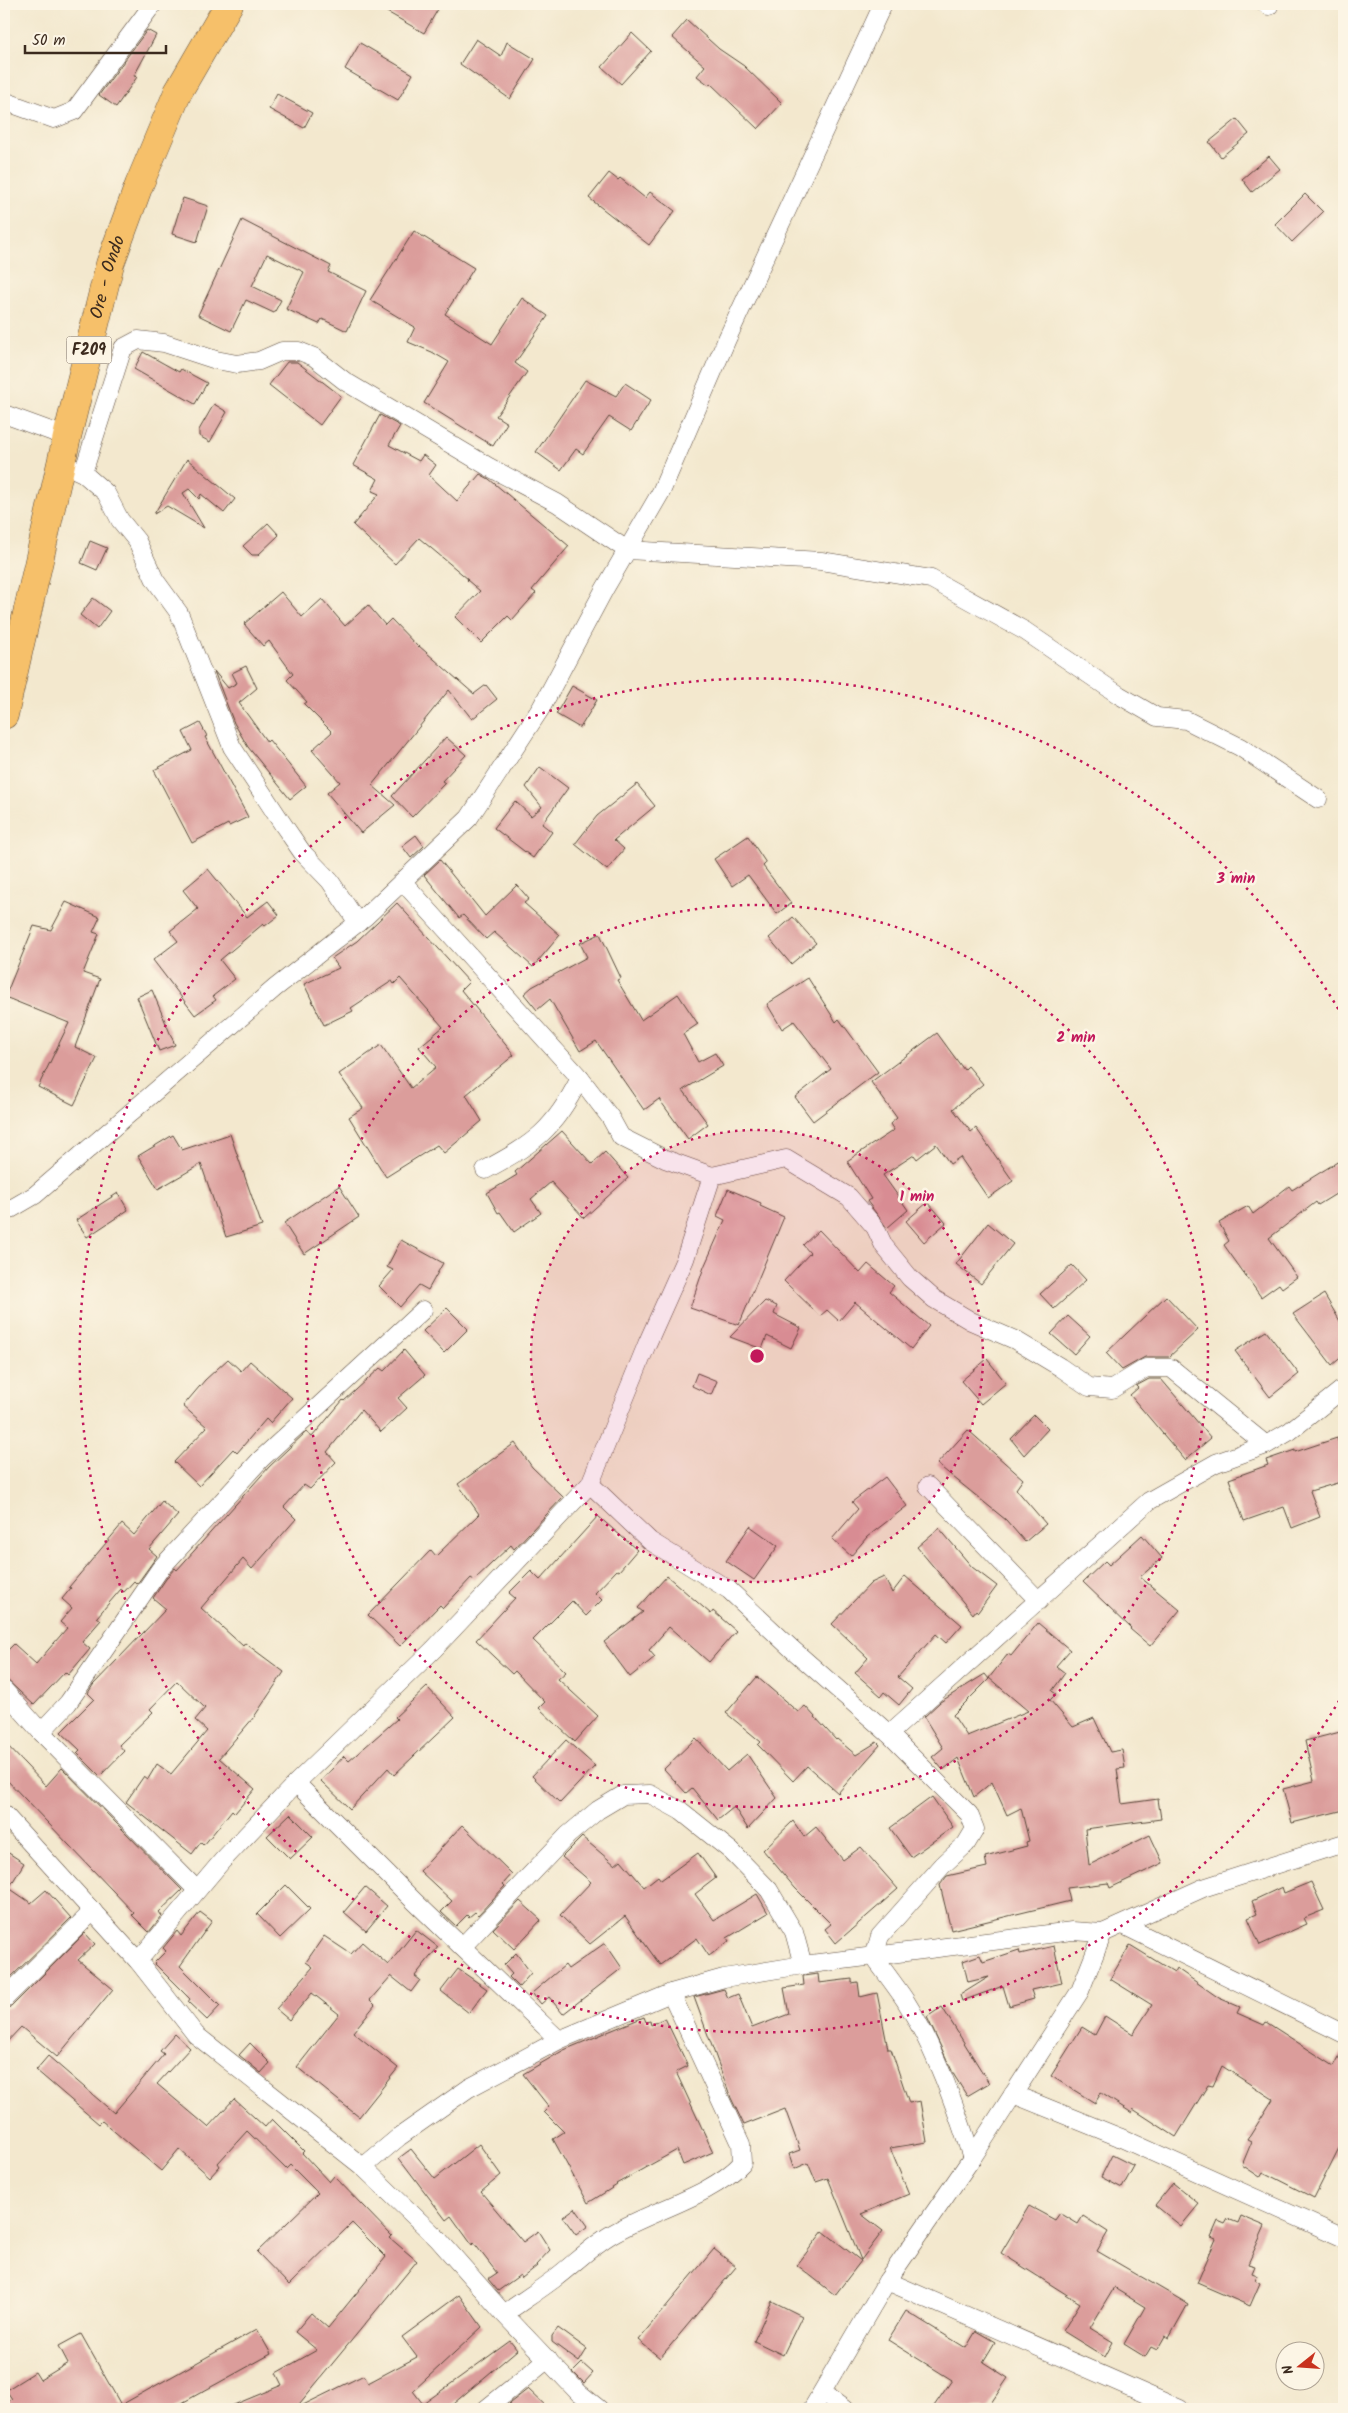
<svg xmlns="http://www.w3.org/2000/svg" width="1348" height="2413" font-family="Kalam,sans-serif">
<rect width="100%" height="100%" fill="#fcf5e5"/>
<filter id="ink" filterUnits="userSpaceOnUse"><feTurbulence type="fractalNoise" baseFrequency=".02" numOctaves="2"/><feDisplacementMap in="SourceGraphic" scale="10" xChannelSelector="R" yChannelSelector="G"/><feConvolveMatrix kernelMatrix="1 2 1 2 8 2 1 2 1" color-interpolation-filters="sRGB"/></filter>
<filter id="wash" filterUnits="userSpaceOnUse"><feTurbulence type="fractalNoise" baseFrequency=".0096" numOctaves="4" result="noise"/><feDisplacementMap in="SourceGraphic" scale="20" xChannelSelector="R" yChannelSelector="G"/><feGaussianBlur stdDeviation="1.12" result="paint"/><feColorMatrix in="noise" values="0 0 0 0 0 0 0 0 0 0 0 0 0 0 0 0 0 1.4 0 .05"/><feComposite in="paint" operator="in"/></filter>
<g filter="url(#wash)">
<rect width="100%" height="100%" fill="#f3e8ce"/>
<g id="blocks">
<g fill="#db9d9b">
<path d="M373 4H441L424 33Z"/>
<path d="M687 20 719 49 744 66 782 103 758 129 710 83 709 85 697 76 705 66 672 37Z"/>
<path d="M147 30 156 35 134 76 137 77 116 107 99 95Z"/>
<path d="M632 33 651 51 621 84 602 67Z"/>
<path d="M476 39 501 56 507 42 535 59 510 99 460 64Z"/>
<path d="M360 43 413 74 398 100 345 69Z"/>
<path d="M277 94 312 113 304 128 269 109Z"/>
<path d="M1237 119 1249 134 1221 157 1209 142Z"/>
<path d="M1269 156 1280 169 1252 192 1242 179Z"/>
<path d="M609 173 618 180 620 178 645 198 650 192 675 211 649 245 589 198Z"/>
<path d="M1305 194 1323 212 1292 242 1275 224Z"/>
<path d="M183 198 208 206 197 242 172 234Z"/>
<path d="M242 220 331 266 328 272 366 291 347 331 322 319 319 324 286 309 304 272 267 254 252 286 281 300 274 313 246 300 231 331 198 315Z"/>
<path d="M414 231 474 268 445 314 492 344 522 298 548 316 515 363 527 372 496 416 507 423 493 446 424 403 449 362 432 352 408 342 415 327 370 300Z"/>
<path d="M143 352 179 372 181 369 207 383 195 404 134 369Z"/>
<path d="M287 362H297L341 396 320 425 269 385Z"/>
<path d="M585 380 616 396 625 383 651 400 631 431 609 417 583 454 576 449 561 470 536 452Z"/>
<path d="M214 404 227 412 210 442 199 436V430Z"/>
<path d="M380 415 400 426 389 445 419 461 423 455 436 465 429 475 457 501 480 474 489 479 569 546 532 590 536 593 512 620 508 616 481 643 455 617 480 591 467 580 468 579 419 538 395 564 353 525 379 494 372 491 378 479 353 465Z"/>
<path d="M187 459 235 499 224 513 201 494 199 499 189 489 183 493 204 528 167 506 154 514Z"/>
<path d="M268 523 279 535 258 555H252L243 546Z"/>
<path d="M90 541 107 548 97 570 81 563Z"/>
<path d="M281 592 302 617 322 599 345 626 368 605 385 625 391 619 418 647 419 646 474 694 486 685 497 699 472 719 449 690 372 785 395 805 361 833 327 793 340 782 312 750 332 732 304 704 307 702 287 680 293 674 269 641 263 646 244 624Z"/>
<path d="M93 598 110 611 97 629 80 615Z"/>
<path d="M246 666 257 688 239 703 267 742 269 740 306 786 290 799 248 747 234 723 214 671 228 688 237 683 232 673Z"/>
<path d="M572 686 597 700 580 728 556 714Z"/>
<path d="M200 723 207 736 205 737 248 817 229 826 228 824 192 843 154 770 192 750 183 732Z"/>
<path d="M446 737 466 755 442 781 445 783 412 817 392 796Z"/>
<path d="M540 767 568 788 542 824 552 832 533 858 494 828 515 801 531 816 542 807 526 787Z"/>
<path d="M637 784 655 806 614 840 624 849 607 870 575 844 597 816Z"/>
<path d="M416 835 424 846 411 858 402 846Z"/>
<path d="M748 836 766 863 763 866 791 903 777 914 748 875 732 886 714 859Z"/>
<path d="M440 860 485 916 517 885 529 899 524 903 560 935 533 967 494 932 486 939 463 915 459 918 424 875Z"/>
<path d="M208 869 247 917 268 901 279 915 265 926 263 924 220 960 235 979 213 996 216 1000 195 1015 153 960 178 941 170 931 198 909 183 890Z"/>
<path d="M66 902 100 917 93 932 99 934 83 973 100 979 75 1047 97 1058 74 1105 38 1087 69 1023 5 997 34 926 51 930Z"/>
<path d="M397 903 469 982 461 990 514 1055 466 1095 482 1121 444 1153 437 1145 386 1177 349 1117 363 1108 339 1074 381 1045 411 1088 436 1067 419 1047 443 1027 400 978 394 984 392 981 351 1008 353 1011 324 1025 304 984 339 968 332 958 357 941Z"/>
<path d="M793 917 816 943 791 964 769 938Z"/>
<path d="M600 934 621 978 617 980 641 1020 678 994 698 1024 683 1034 698 1062 715 1053 723 1066 683 1090 708 1124 688 1139 659 1099 644 1110 596 1041 580 1051 550 999 537 1010 524 994 532 987 587 957 580 943Z"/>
<path d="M808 978 836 1022 839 1019 878 1072 813 1121 795 1097 831 1069 794 1021 782 1029 767 1004Z"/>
<path d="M152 990 175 1045 159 1051 137 997Z"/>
<path d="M937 1033 964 1070 968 1066 983 1084 953 1109 971 1132 976 1128 1013 1181 988 1198 960 1157 950 1164 936 1144 917 1159 914 1155 883 1175 908 1210 887 1228 867 1201 871 1199 847 1161 894 1130 890 1124 897 1118 871 1082Z"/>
<path d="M562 1131 592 1164 605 1152 628 1178 584 1218 551 1182 531 1199 541 1213 514 1232 500 1212 498 1213 487 1193 517 1175 515 1172Z"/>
<path d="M230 1134 262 1226 226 1237 201 1164 158 1189 138 1156 173 1135 182 1150Z"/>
<path d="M1339 1161 1344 1169V1189L1318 1205 1316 1202 1269 1238 1297 1277 1282 1288 1279 1284 1261 1297 1224 1245 1229 1241 1219 1223 1248 1206 1253 1214 1289 1186 1292 1190Z"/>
<path d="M339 1186 359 1217 304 1254 284 1223Z"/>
<path d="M728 1189 761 1203 760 1206 784 1217 739 1325 690 1308 704 1267 725 1220 717 1216Z"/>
<path d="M118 1193 128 1210 87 1237 76 1220Z"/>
<path d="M928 1202 946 1223 924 1242 906 1221Z"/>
<path d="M988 1223 1013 1244 981 1284 956 1264Z"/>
<path d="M819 1230 860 1273 868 1264 894 1286 889 1292 929 1326 911 1349 855 1302 839 1321 827 1310 820 1316 784 1281 810 1253 803 1245Z"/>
<path d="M401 1240 443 1263 428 1290 419 1285 400 1307 379 1286 393 1270 387 1267Z"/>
<path d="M1072 1265 1086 1280 1054 1309 1040 1294Z"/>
<path d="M1324 1294 1344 1328V1355L1332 1365 1293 1314Z"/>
<path d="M1166 1296 1198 1330 1169 1357H1145L1122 1370 1106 1353Z"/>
<path d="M765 1301 777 1306 774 1314 801 1328 791 1348 767 1336 762 1349 730 1337Z"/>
<path d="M447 1308 468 1329 444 1353 423 1331Z"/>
<path d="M1068 1316 1090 1336 1074 1354 1051 1334Z"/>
<path d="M1266 1331 1299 1374 1270 1397 1235 1351Z"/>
<path d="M404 1350 425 1375 398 1398 407 1408 381 1432 361 1410 327 1452 336 1462 310 1489 304 1485 284 1507 296 1519 252 1569 243 1559 201 1608 243 1646 245 1643 284 1672 254 1717 219 1758 255 1789 235 1813 232 1810 204 1845 201 1842 192 1854 126 1802 144 1776 148 1779 157 1764 171 1774 207 1731 195 1720 205 1708 177 1681 150 1709 153 1712 119 1745 124 1751 100 1776 77 1753 80 1750 61 1732 94 1699 88 1693 93 1685 166 1609 153 1598 168 1576 175 1568 177 1570 269 1467 306 1432 312 1437 343 1400 344 1401 380 1368 384 1371Z"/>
<path d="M228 1359 241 1371 250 1361 292 1398 270 1423 266 1419 237 1453 233 1449 199 1486 174 1462 207 1427 183 1406 205 1380Z"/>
<path d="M987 1359 1006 1383 981 1404 961 1381Z"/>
<path d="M697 1373 717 1381 711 1395 692 1386Z"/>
<path d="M1149 1379H1161L1211 1438 1185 1460 1130 1395 1138 1388 1136 1386Z"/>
<path d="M1034 1415 1048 1429 1024 1455 1011 1439Z"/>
<path d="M968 1430 1023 1479 1016 1489 1046 1524 1025 1542 1006 1520 937 1464Z"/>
<path d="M1337 1438 1344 1460V1481L1310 1491 1320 1517 1292 1528 1284 1507 1244 1521 1229 1479 1268 1465 1266 1460 1295 1450V1452Z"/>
<path d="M515 1443 532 1467 563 1497 514 1549 511 1545 474 1580 471 1578 443 1608 440 1605 400 1646 368 1615 431 1550 436 1556 479 1514 458 1484Z"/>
<path d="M885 1477 907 1506 867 1537 851 1556 832 1539 858 1509 852 1502Z"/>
<path d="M162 1501 178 1515 149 1549 157 1556 137 1584 134 1581 124 1592 121 1589 97 1617 101 1620 82 1642 90 1649 68 1675 65 1672 34 1705 4 1677V1654L14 1644 36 1664 67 1628 60 1622 72 1608 62 1599 71 1588 69 1587 122 1524 134 1535Z"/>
<path d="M598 1516 637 1550 619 1571 617 1570 595 1593 602 1600 586 1616 572 1601 533 1640 566 1672 558 1679 598 1716 575 1742 539 1708 545 1702 515 1671 512 1674 476 1640 515 1598 509 1593 531 1571 540 1580Z"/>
<path d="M750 1526 778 1546 754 1580 726 1561Z"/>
<path d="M939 1528 972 1567 997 1586 978 1612 976 1610 973 1614 917 1547Z"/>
<path d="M1142 1535 1162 1558 1140 1577 1180 1610 1150 1646 1130 1629 1131 1628 1083 1582 1105 1561 1109 1565Z"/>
<path d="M667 1576 711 1614 713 1611 736 1631 709 1662 669 1627 649 1650 655 1657 630 1677 604 1642 643 1612 638 1608Z"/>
<path d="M905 1576 962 1625 946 1643 936 1634 898 1677 912 1689 899 1705 884 1692 881 1696 855 1673 868 1658 832 1624 871 1583 884 1577 892 1593Z"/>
<path d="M1038 1623 1070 1650 1056 1666 1065 1673 1052 1691 1056 1694 1050 1700 1073 1727 1094 1718 1110 1752 1122 1750 1125 1768 1117 1769 1122 1804 1158 1799 1161 1819 1085 1829 1089 1865 1150 1835 1163 1863 1110 1888 1108 1883 1067 1888 1070 1901 951 1930 940 1885 947 1876 987 1867 985 1857 1027 1846 1026 1842 1029 1841 1021 1808 1007 1815 992 1782 974 1797 958 1758 943 1770 932 1757 943 1748 924 1717 940 1702 985 1674 989 1679 953 1715 967 1736 1028 1711 989 1678 1008 1654 1011 1656Z"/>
<path d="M757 1677 798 1712 805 1706 836 1740 837 1739 856 1755 877 1742 880 1745 838 1793 807 1766 793 1781 758 1745 761 1742 726 1713Z"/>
<path d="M427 1687 455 1717 394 1775 388 1768 350 1809 321 1781 344 1756 349 1761 397 1719 395 1717Z"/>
<path d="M1344 1731V1810L1292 1823 1283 1789 1314 1781 1305 1741Z"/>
<path d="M696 1738 727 1771 747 1754 777 1798 748 1829 734 1807 718 1820 692 1788 686 1793 664 1769Z"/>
<path d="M566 1740 595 1766 560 1803 532 1776Z"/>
<path d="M4 1742 46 1786 62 1768 182 1890 159 1912 162 1916 149 1932 132 1915 134 1913 4 1777Z"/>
<path d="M932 1797 953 1827 911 1857 890 1828Z"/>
<path d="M290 1814 313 1837 290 1859 267 1836Z"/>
<path d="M793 1821 804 1837 816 1827 843 1860 861 1847 898 1889 836 1943 825 1929 831 1924 795 1888 763 1850Z"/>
<path d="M462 1825 512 1874 503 1884 505 1886 478 1915 475 1912 469 1917 467 1915 456 1926 441 1912 452 1901 420 1871Z"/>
<path d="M582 1837 615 1865 621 1860 644 1887 658 1876 661 1880 698 1853 716 1878 695 1894 714 1920 757 1894 768 1913 727 1938 729 1941 709 1956 697 1938 660 1965 625 1916 590 1944 560 1915 591 1882 562 1857Z"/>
<path d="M4 1850 24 1863 9 1888 31 1903 46 1890 71 1918 4 1984Z"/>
<path d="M1311 1882 1324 1910 1304 1918 1307 1924 1260 1945 1248 1918 1257 1914 1252 1901 1282 1887 1284 1893Z"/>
<path d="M286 1885 310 1909 280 1938 257 1914Z"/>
<path d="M365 1887 387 1906 366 1931 344 1912Z"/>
<path d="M520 1901 541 1920 514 1949 493 1929Z"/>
<path d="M200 1912 212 1921 180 1966 220 2006 207 2020 188 2002 190 1999 154 1963 166 1951 163 1948 177 1931 181 1936Z"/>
<path d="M416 1930 438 1947 415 1976 420 1980 411 1992 391 1976 370 2000 375 2005 353 2032 398 2068 359 2117 297 2067 339 2014 312 1993 289 2020 276 2009 313 1967 306 1962 324 1936 351 1954 362 1942 388 1965Z"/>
<path d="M85 1933 95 1944 78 1960 113 1989 57 2057 21 2027 4 2045V2009L11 2007Z"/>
<path d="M605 1943 622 1968 563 2014 549 1997 541 2004 532 1993 565 1965 568 1969Z"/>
<path d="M1130 1945 1174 1972 1176 1968 1219 1998 1240 2007 1237 2013 1264 2025 1266 2022 1334 2066 1344 2048V2138L1314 2198 1263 2172 1260 2177 1242 2165 1252 2141 1248 2139 1273 2099 1222 2066 1213 2086 1208 2085 1176 2137 1133 2109 1132 2113 1101 2093 1095 2103 1051 2076 1082 2027 1095 2035 1105 2016 1133 2034 1152 2005 1110 1979Z"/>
<path d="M1054 1946 1062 1983 1031 1990 1034 1999 1009 2006 1003 1986 962 2001 960 1995 989 1977 968 1982 963 1961 980 1955 983 1962 1019 1950 1020 1954Z"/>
<path d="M516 1953 531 1973 519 1987 509 1977 512 1974 504 1965Z"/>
<path d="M458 1969 487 1989 469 2013 441 1991Z"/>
<path d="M818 1974 819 1983 852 1979V1983L858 1982 860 1997 877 1993 888 2049H891L909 2103 920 2101 927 2142 890 2148 909 2194 861 2214 883 2231 861 2260 828 2178 816 2182 808 2163 794 2169 789 2154 800 2150 785 2109 744 2125 731 2098 694 1997 724 1989 728 1998 738 1994 752 2028 789 2014 784 1988 804 1985 803 1976Z"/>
<path d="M942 2007 989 2083 967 2096 954 2075 927 2017Z"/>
<path d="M644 2017 646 2022 650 2021 651 2025 665 2018 688 2066 676 2072 713 2152 683 2165 677 2150 616 2184 617 2185 588 2203 553 2139 564 2132 544 2112 549 2107 523 2074 564 2050Z"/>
<path d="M175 2034 190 2048 157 2084 208 2127 234 2099 265 2127 272 2119 304 2151 302 2153 329 2182 334 2176 392 2236 390 2238 417 2261 295 2409 364 2375 368 2383 417 2357 402 2337 459 2295 482 2327 413 2391 423 2404 510 2341 517 2350 447 2409H224L282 2385 276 2373 317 2350 295 2332 311 2313 328 2328 386 2257 352 2223 289 2285 257 2252 318 2193 290 2165 286 2169 247 2131 218 2163 220 2166 210 2177 179 2149 161 2171 102 2121 99 2124 36 2070 48 2056 114 2113 164 2054 160 2051Z"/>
<path d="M250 2043 270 2063 261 2073 239 2055Z"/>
<path d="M479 2144 501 2175 481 2192 523 2242 538 2231 550 2250 536 2265 537 2266 522 2278 520 2275 498 2291 488 2279 497 2273 474 2243 472 2245 451 2216 446 2220 399 2158 411 2149 435 2179Z"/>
<path d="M1112 2155 1134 2166 1122 2188 1101 2177Z"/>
<path d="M1173 2183 1199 2204 1181 2226 1155 2205Z"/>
<path d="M1029 2206 1055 2220 1060 2213 1078 2224 1083 2216 1108 2232 1097 2251 1188 2304 1169 2338 1165 2336 1157 2350 1151 2347 1145 2357 1124 2344 1145 2307 1114 2288 1090 2328 1113 2342 1105 2357 1063 2331 1080 2303 1001 2253Z"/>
<path d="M575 2208 588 2226 576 2235 563 2217Z"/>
<path d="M1241 2216 1265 2226 1248 2264 1255 2266 1252 2273 1257 2275 1255 2280 1260 2283 1250 2306 1197 2283 1216 2239 1211 2237 1218 2221 1225 2224 1228 2219 1238 2223Z"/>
<path d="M823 2231 861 2261 835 2295 797 2265Z"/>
<path d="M714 2249 736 2267 660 2358 638 2340Z"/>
<path d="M772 2301 802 2316 783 2355 754 2341Z"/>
<path d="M906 2311 966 2348 976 2331 995 2342 983 2362 1008 2378 987 2409H932L952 2380 888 2340Z"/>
<path d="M558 2328 587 2349 579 2362 552 2342V2336Z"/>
<path d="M257 2329 271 2354 171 2409H4V2404L12 2399 6 2390 35 2372 40 2380 68 2363 59 2346 81 2334 121 2405Z"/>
<path d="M582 2363 593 2373 584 2383 573 2372Z"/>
<path d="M528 2389 549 2409H504L510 2403Z"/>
</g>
</g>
</g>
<g filter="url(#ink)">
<use href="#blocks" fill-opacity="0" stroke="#574638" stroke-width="1"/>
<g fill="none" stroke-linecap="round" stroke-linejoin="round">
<g stroke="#574638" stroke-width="19">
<g id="minor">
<path d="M1266 4 1269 6"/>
<path d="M4 101 54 119 74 111 153 4"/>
<path d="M4 414 67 437"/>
<path d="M72 468 83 473 106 493 120 520 137 541 155 580 179 613 232 747 282 823 302 852 330 881 358 923"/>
<path d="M83 473 123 348 138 340 164 343 216 360 237 364 259 361 282 351H299L314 357 346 382 489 467 557 503 627 550 821 561 931 579 1025 631 1119 695 1157 717 1186 720 1240 747 1318 799"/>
<path d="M403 882 580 1078 610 1117 621 1137 665 1159 712 1176"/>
<path d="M485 1170C535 1143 554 1130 580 1078"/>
<path d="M4 1213 35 1195 275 988 365 917 469 818 541 708 604 590 661 492 727 339 883 4"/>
<path d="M590 1484 650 1541 729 1590 792 1649 889 1734 969 1814 975 1829 966 1844 943 1865 880 1936 874 1957"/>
<path d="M928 1486 1039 1601"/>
<path d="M4 1690 41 1732 196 1889"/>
<path d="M41 1732 68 1703 160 1569 261 1459 423 1310"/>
<path d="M889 1734 1149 1501 1216 1463 1266 1445 1290 1431 1344 1388"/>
<path d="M296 1783 414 1901 559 2040"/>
<path d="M4 1814 138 1961 196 2035 363 2167 438 2239 504 2314 579 2393 599 2409"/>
<path d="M1123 1925 1344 2034"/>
<path d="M462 1947 568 1835 598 1810 623 1795 650 1794 681 1811 731 1851 769 1890 794 1932 803 1965"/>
<path d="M874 1957C884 1971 895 1985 905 2000 935 2048 955 2105 972 2158"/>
<path d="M138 1961 222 1861 296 1783 434 1649 590 1484 647 1344 685 1259 712 1176 786 1159 849 1197 875 1227 884 1246 910 1278 934 1299 971 1321 1015 1340 1060 1367 1089 1387 1112 1389 1146 1368H1171L1266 1445"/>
<path d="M4 1999 93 1911"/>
<path d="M1013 2094 1119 2137 1344 2238"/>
<path d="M363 2167 399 2137 469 2088 559 2040 671 1993 724 1978 803 1965 1072 1931 1103 1933 1203 1888 1344 1843"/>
<path d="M887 2281 1180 2409"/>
<path d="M504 2314C521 2302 538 2291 554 2279 574 2264 590 2247 612 2234 650 2211 712 2196 742 2163L741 2144 671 1993"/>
<path d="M822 2393 844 2409"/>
<path d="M486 2409 548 2359"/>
<path d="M812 2409 887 2281 972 2158 1080 1991 1103 1933"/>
</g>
</g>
<g stroke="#574638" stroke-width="29">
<g id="primary">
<path id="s1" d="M4 715 67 437 110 264 139 185 178 92 229 4"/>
</g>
</g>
<use href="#minor" stroke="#fff" stroke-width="18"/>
<use href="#primary" stroke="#f6c06b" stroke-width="28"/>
</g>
</g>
<circle cx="757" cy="1356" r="226" fill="#c2185b" fill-opacity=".12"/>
<g fill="none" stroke="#c2185b" stroke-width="2.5" stroke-dasharray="2.5 5">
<circle cx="757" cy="1356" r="226"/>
<circle cx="757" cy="1356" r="451"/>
<path d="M1343 1694A677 677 0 1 1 1343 1017"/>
</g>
<g text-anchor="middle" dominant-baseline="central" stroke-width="5" stroke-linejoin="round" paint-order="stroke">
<rect fill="#fcf5e5" stroke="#75675a" stroke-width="1" x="66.5" y="336.5" width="45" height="27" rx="4"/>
<g font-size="16" font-weight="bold" fill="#3b2a1e">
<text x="89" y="350">F209</text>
</g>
<g font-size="18" fill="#3b2a1e" stroke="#fcf5e5">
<text stroke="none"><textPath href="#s1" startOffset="450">Ore - Ondo</textPath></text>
</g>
</g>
<circle cx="757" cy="1356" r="8" fill="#c2185b" stroke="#fcf5e5" stroke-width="2.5"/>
<g font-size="15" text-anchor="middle" font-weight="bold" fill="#c2185b" stroke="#fcf5e5" stroke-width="5" stroke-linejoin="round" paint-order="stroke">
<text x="1236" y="883">3 min</text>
<text x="1076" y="1042">2 min</text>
<text x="917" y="1201">1 min</text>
</g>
<rect width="1348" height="2413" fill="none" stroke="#fcf5e5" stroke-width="20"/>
<g transform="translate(1300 2366) rotate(253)"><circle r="24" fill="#fcf5e5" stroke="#afa495"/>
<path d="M0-4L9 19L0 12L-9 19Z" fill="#c8321e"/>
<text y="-8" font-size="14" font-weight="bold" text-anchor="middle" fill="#3b2a1e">N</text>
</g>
<path d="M25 45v8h141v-8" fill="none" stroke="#3b2a1e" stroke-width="2.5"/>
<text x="32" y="45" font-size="15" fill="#3b2a1e" stroke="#fcf5e5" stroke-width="4" paint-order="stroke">50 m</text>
</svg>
